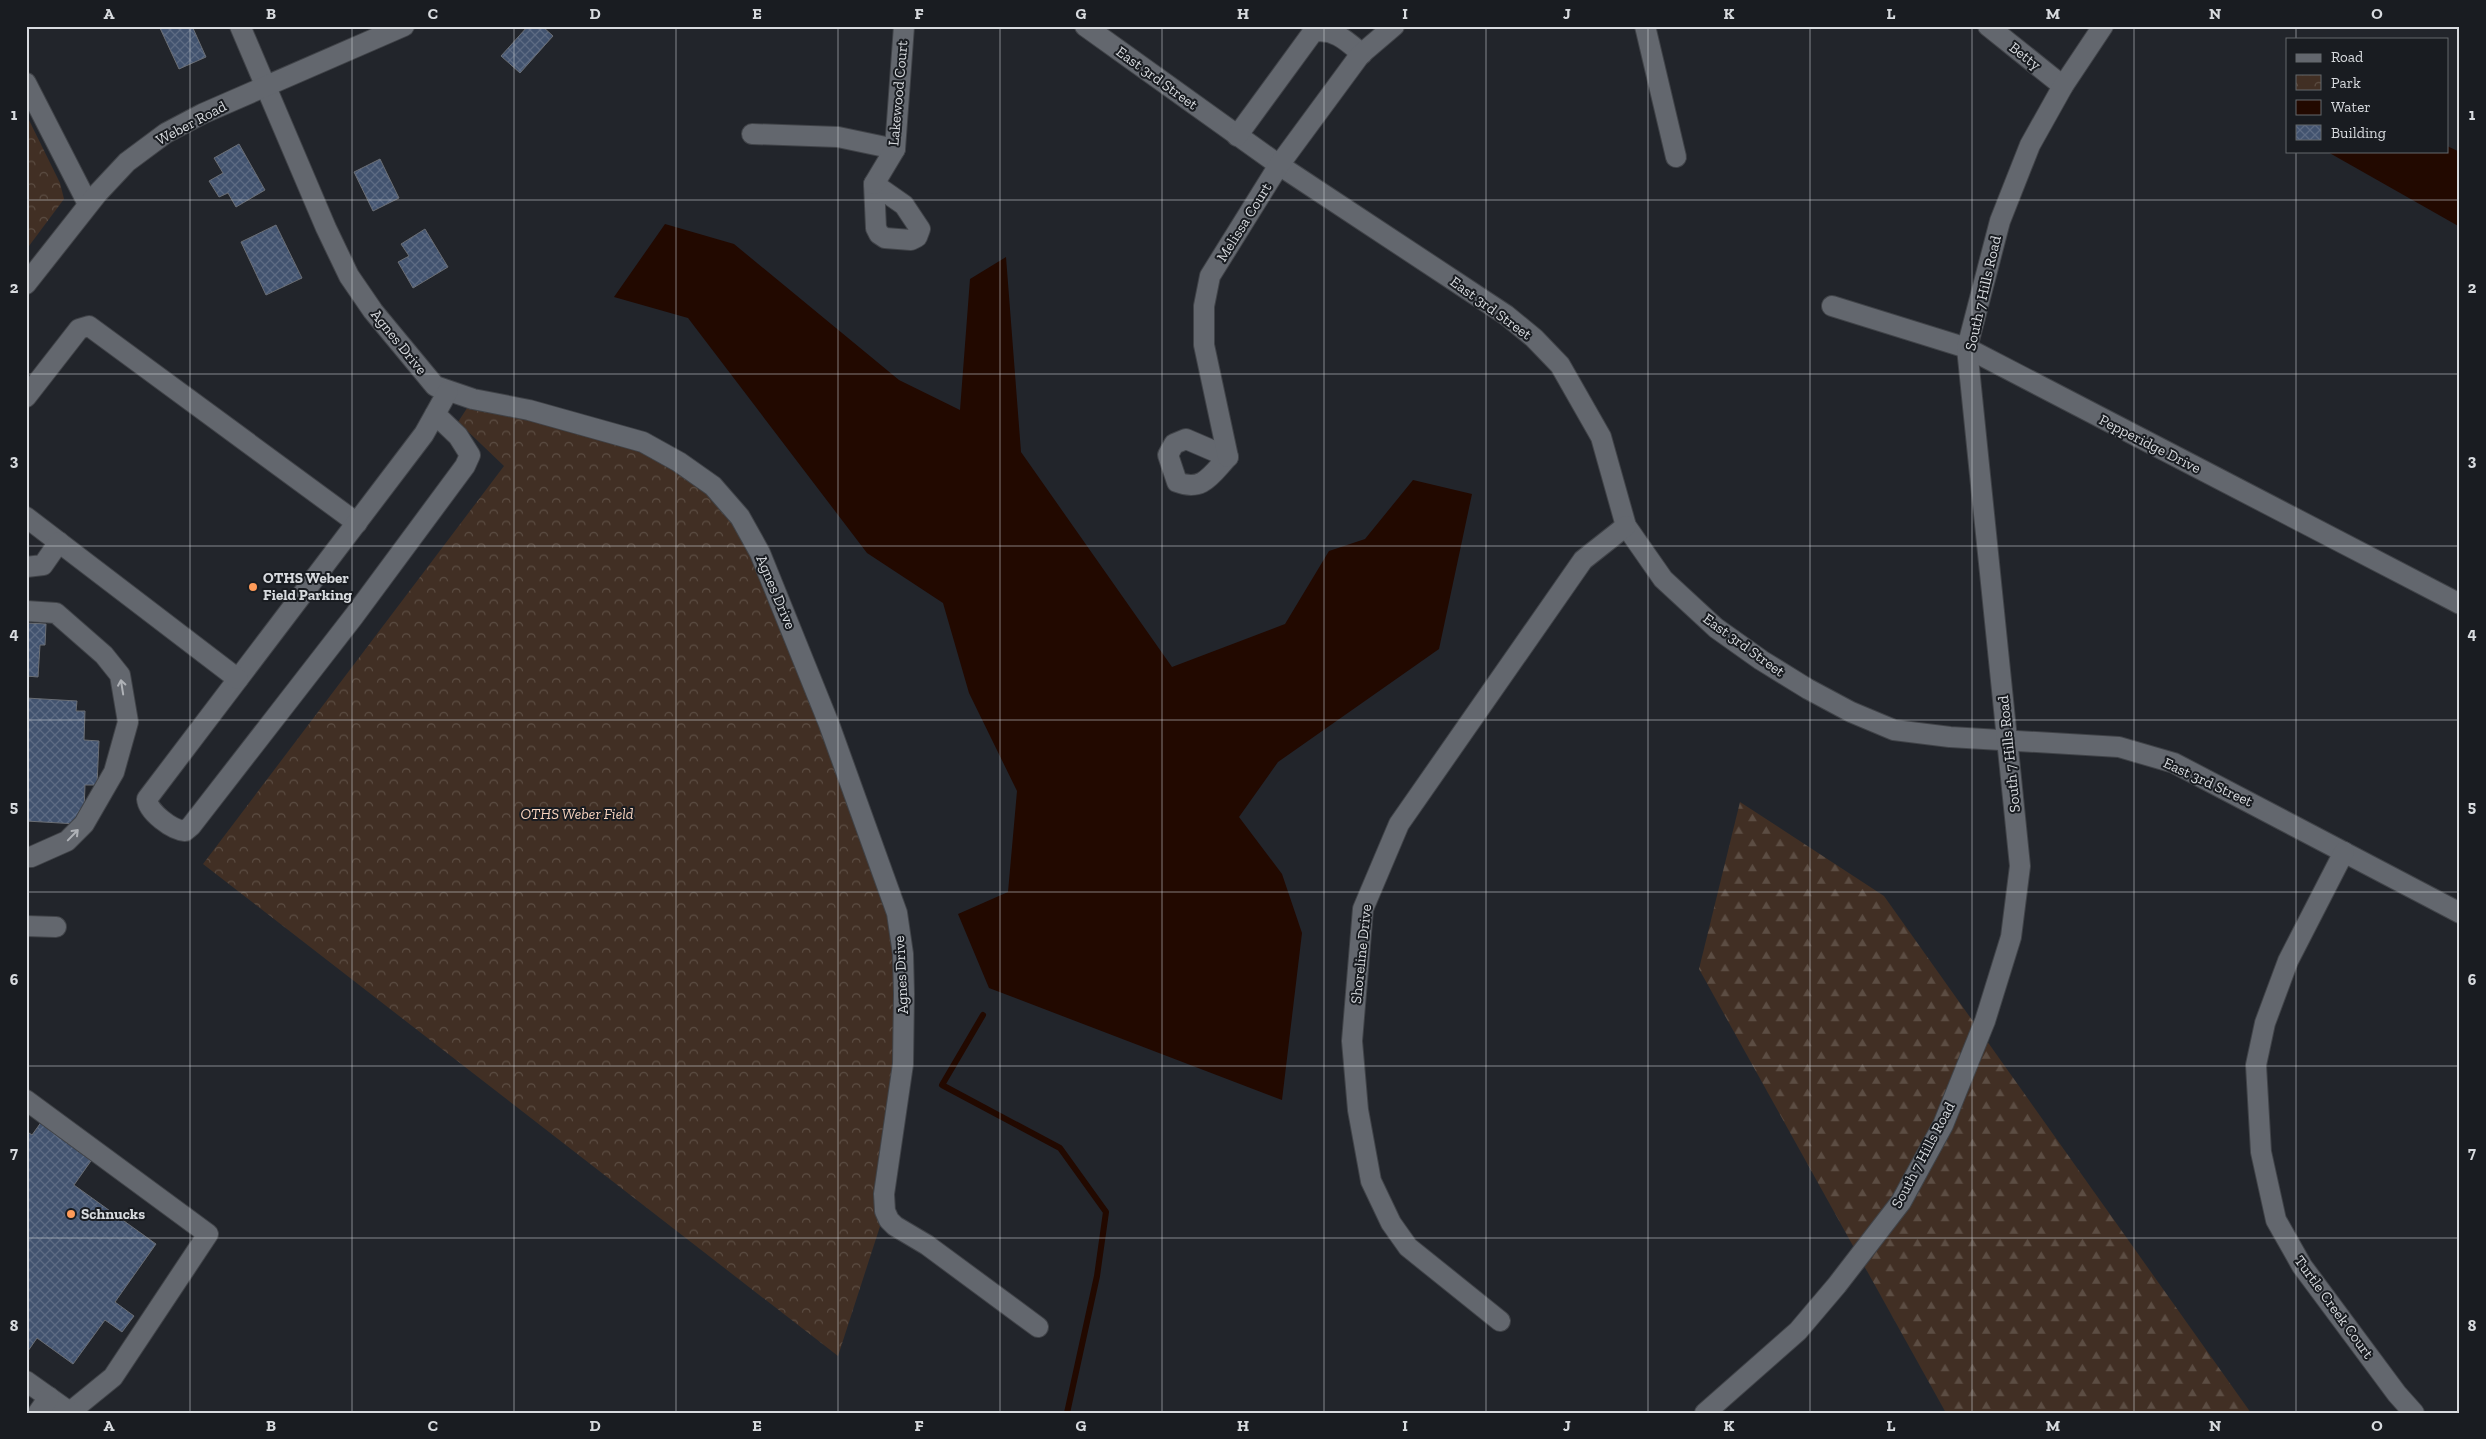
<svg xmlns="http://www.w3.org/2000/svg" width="2486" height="1439" font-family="'Zilla Slab',serif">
<defs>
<pattern id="forest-firs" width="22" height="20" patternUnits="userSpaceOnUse" patternTransform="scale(1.25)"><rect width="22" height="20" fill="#412f24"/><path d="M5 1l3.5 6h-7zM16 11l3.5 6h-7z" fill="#5c4d43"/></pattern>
<pattern id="park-crowns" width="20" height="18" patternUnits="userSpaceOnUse" patternTransform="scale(1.25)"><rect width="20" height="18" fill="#412f24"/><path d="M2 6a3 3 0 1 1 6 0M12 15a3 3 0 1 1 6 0" fill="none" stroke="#5c4d43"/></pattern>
<pattern id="building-cross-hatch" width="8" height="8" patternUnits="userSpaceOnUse" patternTransform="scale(1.25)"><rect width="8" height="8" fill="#42536f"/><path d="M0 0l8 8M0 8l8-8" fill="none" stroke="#5d6b83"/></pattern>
</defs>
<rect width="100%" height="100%" fill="#22252b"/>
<path fill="url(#forest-firs)" d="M1740 802 1884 896 2251 1413H1946L1699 969Z"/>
<g fill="url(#park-crowns)">
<path d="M26 114 60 183 64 199 26 250Z"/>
<path d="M473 399 679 462 760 553 903 954 885 1211 838 1356 203 864 504 466 458 422Z"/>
</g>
<g fill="#220900">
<path d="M2447 146 2460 152V227L2326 151H2447Z"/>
<path d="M665 224 734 244 899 380 960 410 970 279 1006 257 1021 452 1172 667 1285 624 1329 551 1365 539 1413 480 1472 494 1439 649 1278 762 1239 817 1282 874 1302 933 1282 1100 989 988 958 914 1008 892 1017 791 969 693 943 603 867 553 688 318 614 297Z"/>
</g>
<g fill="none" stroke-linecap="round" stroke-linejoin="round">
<path stroke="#220900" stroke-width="6" d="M983 1015 942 1085 1060 1148 1106 1212 1097 1276 1067 1413"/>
</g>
<g fill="url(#building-cross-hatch)" stroke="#6a6e75">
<path d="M159 26H192L206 57 179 69Z"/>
<path d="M528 26H542L553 36 520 73 501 56Z"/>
<path d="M239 144 265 190 236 207 228 193 219 197 209 181 223 173 214 158Z"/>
<path d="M380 159 399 198 373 211 354 172Z"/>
<path d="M276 225 302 278 266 295 241 242Z"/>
<path d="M425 229 448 267 413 288 398 262 409 256 401 244Z"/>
<path d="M26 623 46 624 45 645H40L38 677 26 676Z"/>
<path d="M26 698 77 701 76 711H85L84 740 99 741 97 785H85L84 811 78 814 77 824 26 821Z"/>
<path d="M42 1121 93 1158 74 1185 156 1244 115 1302 134 1316 122 1332 105 1320 73 1364 37 1338 28 1351 26 1349V1131L32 1135Z"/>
</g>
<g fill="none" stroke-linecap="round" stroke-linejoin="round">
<g stroke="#404348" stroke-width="22">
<g id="minor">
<path d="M240 26 326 228 349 276 373 311 435 386 473 399 529 410 643 442 679 462 713 486 740 517 760 553 829 724 897 913 903 954 904 994 903 1064 884 1194 885 1211 889 1220 895 1226 927 1245 1038 1327"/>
<path d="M1085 26 1279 165 1506 315 1534 338 1560 365 1601 437 1626 526 1663 579 1716 628 1761 660 1808 689 1851 712 1894 730 1950 737 2119 747 2174 763 2460 913"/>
<path d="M1645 26 1676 157"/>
<path d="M1988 26 2063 86"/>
<path d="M26 83 88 204"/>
<path d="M752 134 838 137 895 149"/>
<path d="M1237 136 1313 32C1334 28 1347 41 1362 54"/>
<path d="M874 184 904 205 920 229 917 237 911 240 885 238 879 234 876 228Z"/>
<path d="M874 184 895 149 904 26"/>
<path d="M26 284 97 194 127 162 166 133 202 114 404 26"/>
<path d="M1832 306 1967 348 2460 604"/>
<path d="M26 397 79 329 89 326 357 523"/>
<path d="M435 414 458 436 470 455 465 466 354 616 191 826 185 831C172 830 148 812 147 799L424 434 448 391"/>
<path d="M1186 439 1228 457C1211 475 1203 492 1177 482L1168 455 1174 444Z"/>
<path d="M1228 457 1204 345V306L1210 276 1279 165 1360 55 1394 26"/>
<path d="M26 517 238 679"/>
<path d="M26 567 43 565 59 542"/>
<path d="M26 611 56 613 104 655 120 675 128 722 114 772 84 824 67 841 31 857H26"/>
<path d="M2344 852 2288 961 2265 1023 2256 1065 2261 1152 2276 1220 2302 1266 2397 1394 2414 1413"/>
<path d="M26 926 56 927"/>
<path d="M26 1100 208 1234 113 1377 70 1412"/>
<path d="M1500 1321 1408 1247 1391 1223 1371 1181 1358 1110 1352 1041 1363 909 1399 824 1583 560 1626 526"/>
<path d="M26 1381 71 1413"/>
<path d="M38 1413 49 1397"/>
<path d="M1705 1413 1798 1331 1837 1285 1901 1202 1943 1125 1985 1021 2011 937 2020 866 1967 348 2000 221 2030 145 2063 86 2103 26"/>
</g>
</g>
<use href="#minor" stroke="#63676e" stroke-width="20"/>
</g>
<defs><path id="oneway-shaft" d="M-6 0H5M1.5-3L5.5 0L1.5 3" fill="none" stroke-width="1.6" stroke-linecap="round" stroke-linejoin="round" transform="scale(1.25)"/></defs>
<g stroke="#afb2b7">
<use href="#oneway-shaft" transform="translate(122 687) rotate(-99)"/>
<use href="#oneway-shaft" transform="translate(73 835) rotate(-46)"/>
</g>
<path fill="none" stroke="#d8dbdf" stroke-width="1" stroke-opacity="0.55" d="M190 26V1413M352 26V1413M514 26V1413M676 26V1413M838 26V1413M1000 26V1413M1162 26V1413M1324 26V1413M1486 26V1413M1648 26V1413M1810 26V1413M1972 26V1413M2134 26V1413M2296 26V39M2296 151V1413M26 200H2460M26 374H2460M26 546H2460M26 720H2460M26 892H2460M26 1066H2460M26 1238H2460"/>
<g fill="#ff9b59" stroke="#191c21" stroke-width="2">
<circle cx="253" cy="587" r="5"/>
<circle cx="71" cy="1214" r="5"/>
</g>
<g text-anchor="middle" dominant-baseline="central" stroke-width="4" stroke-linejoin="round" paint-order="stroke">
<g font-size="15" fill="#d8dbdf" stroke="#191c21">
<text transform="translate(2025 56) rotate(38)">Betty</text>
<text transform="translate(1157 78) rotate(36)">East 3rd Street</text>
<text transform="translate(898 93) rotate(-85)">Lakewood Court</text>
<text transform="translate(191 123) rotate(-28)">Weber Road</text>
<text transform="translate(1244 222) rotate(-58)">Melissa Court</text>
<text transform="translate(1983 293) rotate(-77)">South 7 Hills Road</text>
<text transform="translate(1491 308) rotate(36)">East 3rd Street</text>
<text transform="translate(399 342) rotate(51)">Agnes Drive</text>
<text transform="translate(2150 444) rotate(27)">Pepperidge Drive</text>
<text transform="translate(776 592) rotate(67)">Agnes Drive</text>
<text transform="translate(1744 645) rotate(36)">East 3rd Street</text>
<text transform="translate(2009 754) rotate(-96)">South 7 Hills Road</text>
<text transform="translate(2208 782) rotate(25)">East 3rd Street</text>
<text transform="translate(1361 954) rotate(-84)">Shoreline Drive</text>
<text transform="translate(901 975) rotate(-93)">Agnes Drive</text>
<text transform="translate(1923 1155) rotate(-62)">South 7 Hills Road</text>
<text transform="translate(2334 1307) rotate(54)">Turtle Creek Court</text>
</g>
<g font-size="15" font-weight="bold" fill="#d8dbdf" stroke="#191c21" text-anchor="start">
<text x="263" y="578">OTHS Weber<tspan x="263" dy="17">Field Parking</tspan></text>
<text x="81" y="1214">Schnucks</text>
</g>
<g font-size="15" font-style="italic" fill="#f8d4bf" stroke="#191c21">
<text x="577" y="814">OTHS Weber Field</text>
</g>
</g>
<rect width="2486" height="1439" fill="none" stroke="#191c21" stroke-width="55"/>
<rect x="2286" y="38" width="162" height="115" fill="#191c21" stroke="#65686d"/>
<rect x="2296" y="54" width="25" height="8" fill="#63676e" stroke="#65686d"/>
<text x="2331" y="62" font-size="15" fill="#d8dbdf">Road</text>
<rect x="2296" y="75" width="25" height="15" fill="url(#park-crowns)" stroke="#65686d"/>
<text x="2331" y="88" font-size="15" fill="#d8dbdf">Park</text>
<rect x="2296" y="100" width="25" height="15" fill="#220900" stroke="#65686d"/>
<text x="2331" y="112" font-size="15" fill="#d8dbdf">Water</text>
<rect x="2296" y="125" width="25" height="15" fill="url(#building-cross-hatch)" stroke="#65686d"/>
<text x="2331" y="138" font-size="15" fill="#d8dbdf">Building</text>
<rect x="28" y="28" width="2430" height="1384" fill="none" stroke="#d8dbdf" stroke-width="2"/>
<g font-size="16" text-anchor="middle" font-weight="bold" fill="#d8dbdf">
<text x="109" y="19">A</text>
<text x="271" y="19">B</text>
<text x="433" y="19">C</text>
<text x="595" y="19">D</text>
<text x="757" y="19">E</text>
<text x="919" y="19">F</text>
<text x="1081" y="19">G</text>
<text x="1243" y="19">H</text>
<text x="1405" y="19">I</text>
<text x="1567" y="19">J</text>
<text x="1729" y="19">K</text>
<text x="1891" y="19">L</text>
<text x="2053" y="19">M</text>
<text x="2215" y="19">N</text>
<text x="2377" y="19">O</text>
<text x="14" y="120">1</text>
<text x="2472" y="120">1</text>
<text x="14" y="293">2</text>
<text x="2472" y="293">2</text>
<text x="14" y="466">3</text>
<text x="2472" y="466">3</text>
<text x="14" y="639">4</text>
<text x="2472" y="639">4</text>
<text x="14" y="812">5</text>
<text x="2472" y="812">5</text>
<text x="14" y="985">6</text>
<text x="2472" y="985">6</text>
<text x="14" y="1158">7</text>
<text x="2472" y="1158">7</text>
<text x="14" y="1331">8</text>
<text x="2472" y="1331">8</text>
<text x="109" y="1431">A</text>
<text x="271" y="1431">B</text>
<text x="433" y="1431">C</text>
<text x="595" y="1431">D</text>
<text x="757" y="1431">E</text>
<text x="919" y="1431">F</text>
<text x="1081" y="1431">G</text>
<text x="1243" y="1431">H</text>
<text x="1405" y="1431">I</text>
<text x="1567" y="1431">J</text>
<text x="1729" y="1431">K</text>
<text x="1891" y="1431">L</text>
<text x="2053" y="1431">M</text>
<text x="2215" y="1431">N</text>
<text x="2377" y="1431">O</text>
</g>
</svg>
